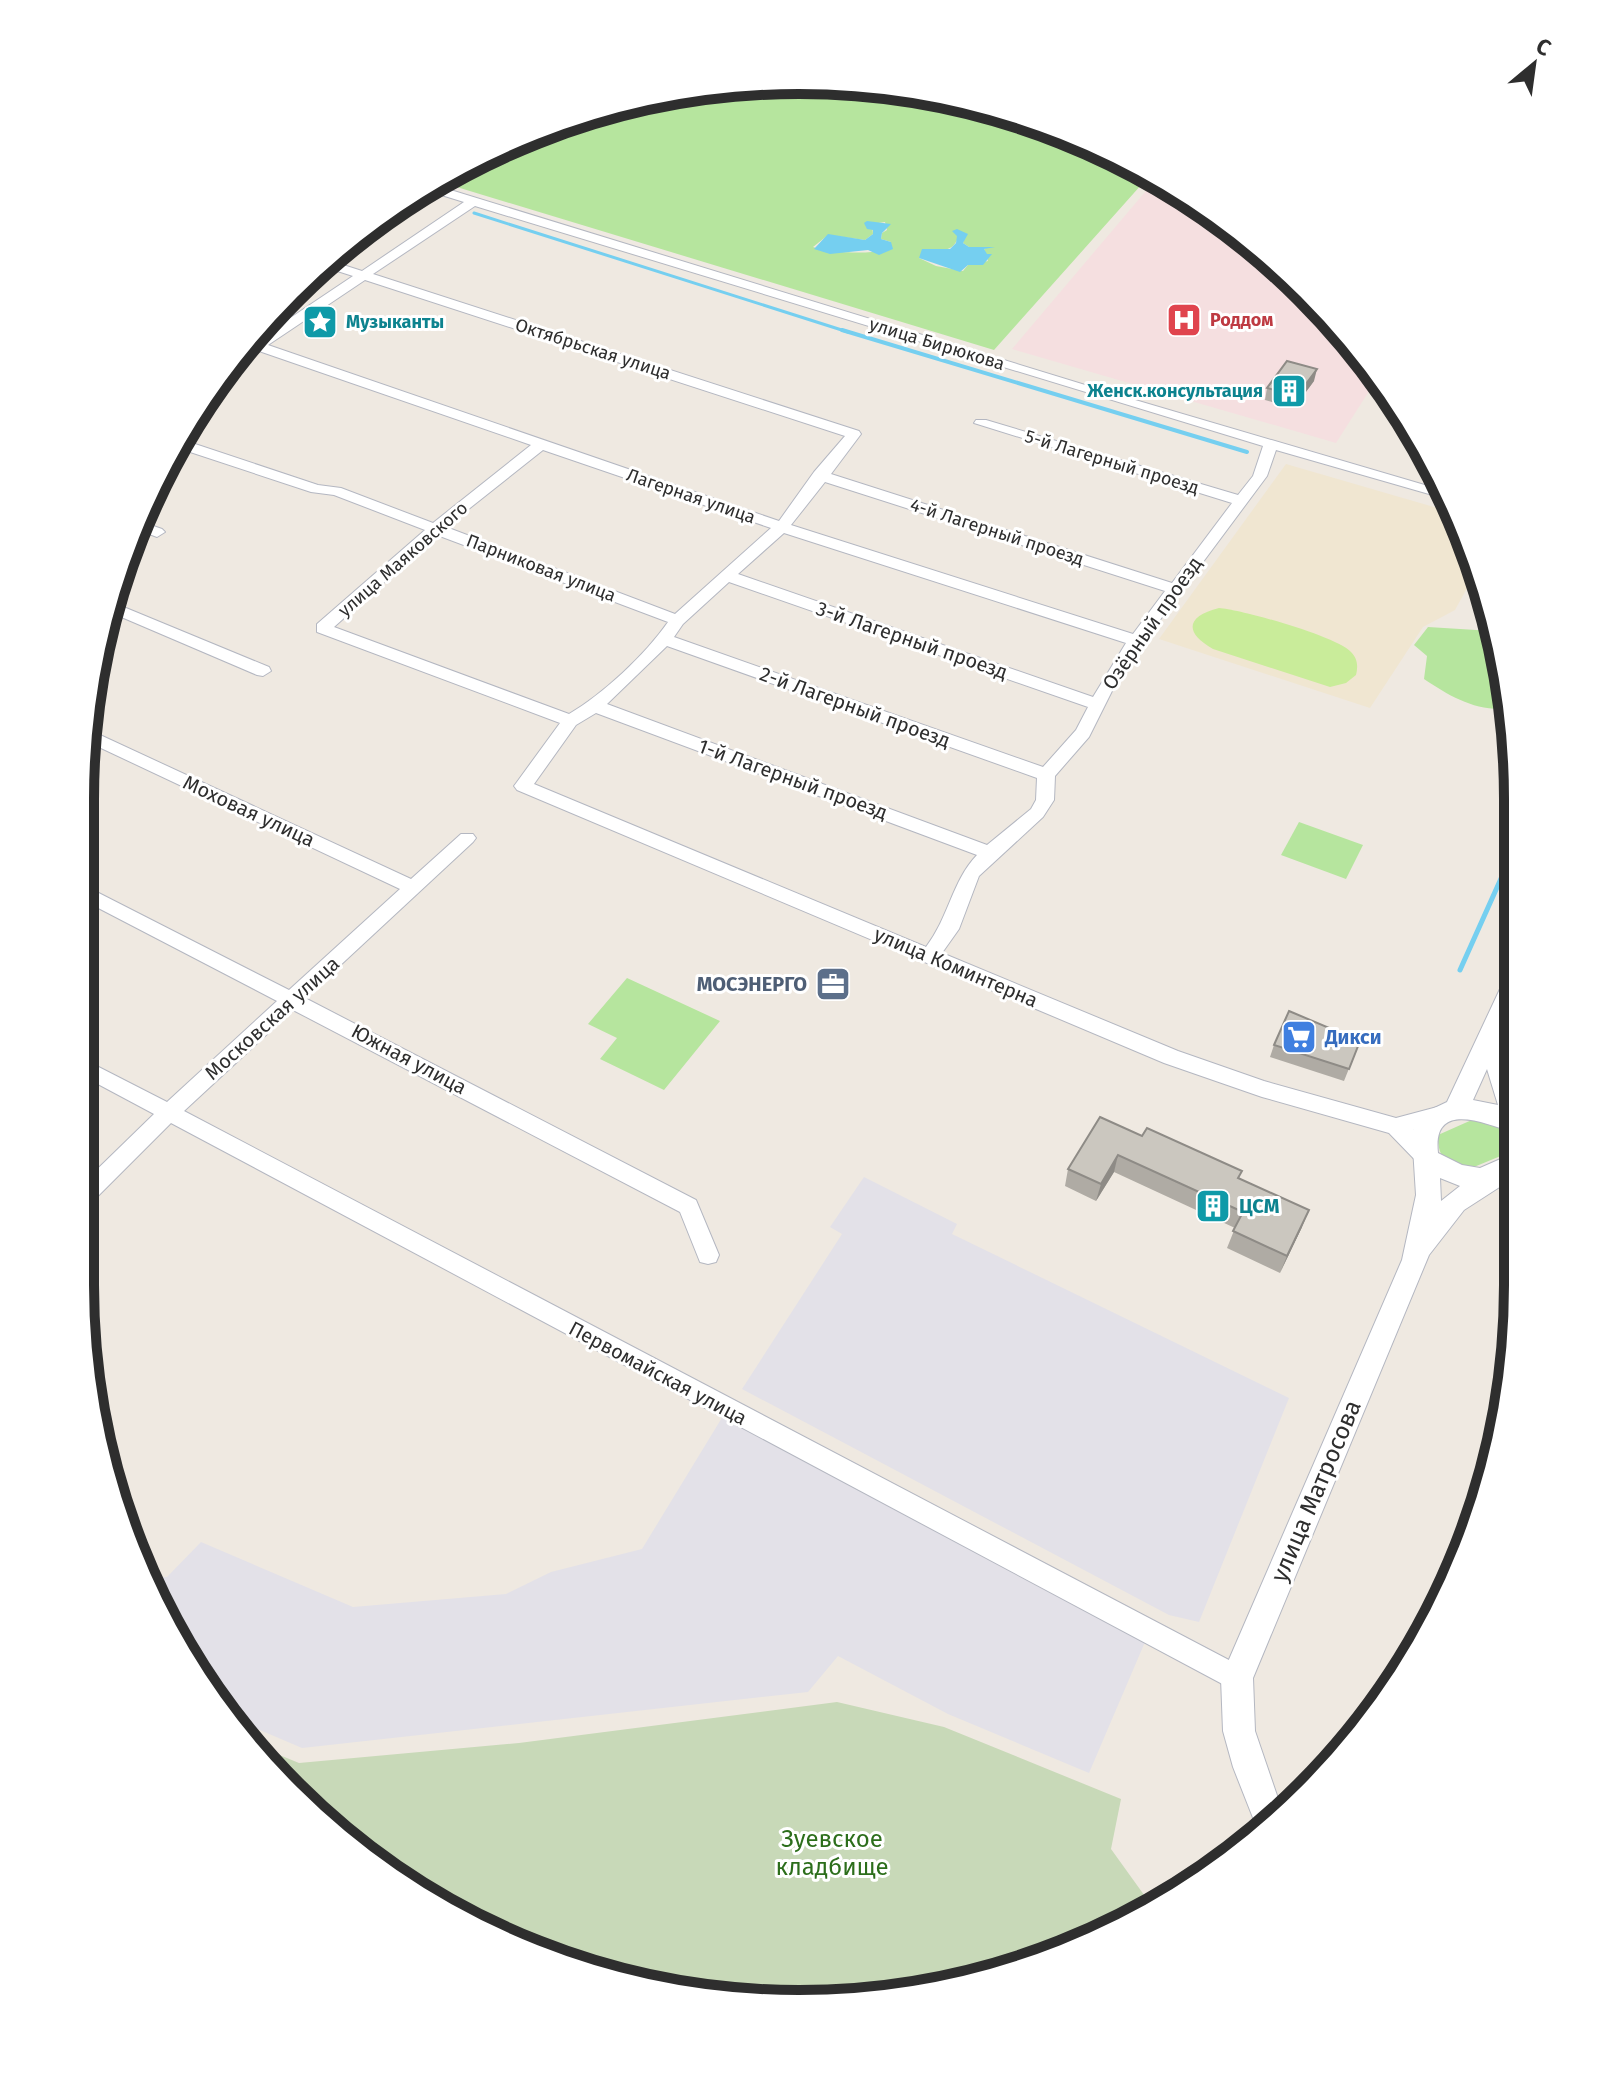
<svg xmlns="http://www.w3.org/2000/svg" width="1598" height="2084" font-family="'Fira Sans',sans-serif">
<rect width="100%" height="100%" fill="#efe9e1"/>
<g fill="#e3e1e8">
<path d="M864 1177 957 1224 952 1234 1289 1398 1199 1622 1169 1615 742 1389 842 1234 830 1227Z"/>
<path d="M723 1416 1145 1642 1089 1773 948 1714 838 1656 808 1692 302 1748 239 1721 177 1645 149 1578 167 1577 201 1542 353 1607 506 1594 551 1572 642 1549Z"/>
</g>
<path fill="#f0e6d1" d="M1286 464 1458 514 1463 524 1476 572 1455 610 1423 627 1370 708 1159 639Z"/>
<path fill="#f5dfe0" d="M1156 179 1198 201 1307 290 1378 377 1336 443 1012 349Z"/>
<g fill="#b6e59e" fill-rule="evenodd">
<path d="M799 80 939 94 1074 135 1150 175 994 350 437 181 523 135 658 94ZM885 222 887 230 882 233 881 239 891 242C887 244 884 248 880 250 870 255 825 252 813 247L828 235 865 240 873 234 872 224ZM958 237H965L963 243 969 247H988L984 249 988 261 968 265 963 271 936 266 919 258C931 246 953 257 958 237Z"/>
<path d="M1428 627 1492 631 1512 708C1478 713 1451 697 1424 679L1427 656 1414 645Z"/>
<path d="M1299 822 1363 845 1346 879 1281 855Z"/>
<path d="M627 978 720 1021 664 1090 600 1059 617 1038 588 1024Z"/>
<path d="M1474 1119C1492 1124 1507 1125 1511 1145L1508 1153 1469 1169C1447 1160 1438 1162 1438 1135Z"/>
</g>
<path fill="#c8d9b8" d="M837 1702 944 1727 1121 1799 1111 1849 1152 1906 1031 1966 846 2002 658 1990 481 1930 325 1825 260 1747 299 1763 519 1743Z"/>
<path fill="#c9ec9a" d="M1219 608C1243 610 1336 636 1351 652 1358 659 1358 667 1356 675L1346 683 1330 687 1213 649C1183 632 1187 616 1219 608Z"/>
<g fill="#75cff0">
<path d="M867 221 891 224 882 233 881 239 891 242 893 249 879 255 868 250 830 254 814 249 828 234 865 240 873 234V230L867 229 864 223Z"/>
<path d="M957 229 968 234 963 243 969 247H995L984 249 987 254H992L983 265H968L960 272 919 258 922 249H950L956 243 957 236 952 231Z"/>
</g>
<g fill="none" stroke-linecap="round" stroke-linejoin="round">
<path stroke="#75cff0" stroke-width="3" d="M474 213 848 332"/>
<path stroke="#75cff0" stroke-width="4" d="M842 330 1247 452"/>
<path stroke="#75cff0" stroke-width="5" d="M1460 970 1512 854"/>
<g stroke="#b4b7c1" stroke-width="2">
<g id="minor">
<path d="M431 184 1108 392 1445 491 1450 500 1276 450 1267 476 1142 644 1114 687 1089 737 1055 776 1054 800 1043 817 979 876 959 929 942 953 1178 1051 1264 1081 1396 1118 1441 1106 1448 1108 1451 1114 1448 1120 1413 1130 1437 1158 1433 1164 1426 1167 1419 1164 1389 1133 1262 1097 1164 1063 517 790 514 786 517 782 560 723 317 632V624L425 530 334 495 311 492 175 447 180 439 318 485 341 488 433 523 531 445 259 351 228 373 221 374 228 362 248 347 245 346 252 340 256 341 353 276 328 268 334 262 362 271 464 202 422 189ZM475 206 1263 446 1253 476 1238 495 986 420H976L974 423 1232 503 1172 583 831 474 861 434 859 431 373 274ZM365 280 845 436 814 472 779 521 268 345ZM543 450 771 528 675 614 446 527ZM825 482 1165 591 1133 634 791 525ZM784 533 1126 643 1093 697 738 574ZM437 535 668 622C645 655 603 694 569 714L334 627ZM729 582 1088 707 1076 730 1043 767 674 637 683 624ZM667 646 1037 778 1036 800 1031 809 987 845 607 704ZM596 713 977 855C952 881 949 917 926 947L534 784 576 725Z"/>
<path d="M139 521 162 529 165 532 157 537 136 529Z"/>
<path d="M109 601 269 667 271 671 263 676 257 675 105 610Z"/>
<path d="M85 728 411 879 461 834H473L476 838 473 842 305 998 696 1200 719 1255 716 1262 708 1264 700 1262 680 1212 293 1010 184 1111 1246 1669 1250 1678 1246 1687 1237 1691 1228 1687 171 1123 88 1206 80 1209V1186L154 1114 81 1075V1058L167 1102 277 1001 81 899V884L289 990 400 889 84 740Z"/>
</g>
</g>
<g stroke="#b4b7c1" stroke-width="2">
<path id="tertiary" d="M1512 980 1507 1056 1512 1071V1132C1484 1123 1432 1100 1438 1153L1462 1165 1480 1168 1512 1154V1179L1464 1210 1429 1255 1253 1678 1255 1731 1283 1813 1259 1833 1233 1767 1223 1731 1221 1678 1402 1260 1416 1195 1412 1132 1422 1114 1447 1102 1500 989 1504 983ZM1487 1069 1498 1105 1473 1100ZM1440 1178 1460 1186 1441 1201Z"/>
</g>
<use href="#minor" fill="#fff" fill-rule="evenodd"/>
<use href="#tertiary" fill="#fff" fill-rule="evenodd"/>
</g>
<g fill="#afaba4">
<path d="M1314 381 1294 408 1265 400 1267 388Z"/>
<path d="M1360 1041 1344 1081 1270 1057 1274 1045Z"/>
<path d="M1100 1117 1239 1179 1302 1227 1280 1273 1227 1248 1235 1228 1114 1172 1096 1201 1065 1186 1068 1169Z"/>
</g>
<g fill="#8e8b86">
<path d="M1317 369 1314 381 1294 408 1297 396Z"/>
<path d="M1118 1155 1114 1172 1096 1201 1101 1184Z"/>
<path d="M1309 1210 1302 1227 1280 1273 1287 1256Z"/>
</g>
<g fill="#cbc7bf" stroke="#8e8b86" stroke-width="2">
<path d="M1287 361 1317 369 1297 396 1267 388Z"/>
<path d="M1289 1011 1360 1041 1349 1069 1274 1045Z"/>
<path d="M1100 1117 1142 1136 1147 1128 1242 1171 1238 1178 1309 1210 1287 1256 1233 1231 1243 1212 1118 1155 1101 1184 1068 1169Z"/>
</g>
<defs>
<g id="hospital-square" transform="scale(1.8)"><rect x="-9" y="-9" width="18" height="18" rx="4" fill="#e0444e" stroke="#fff"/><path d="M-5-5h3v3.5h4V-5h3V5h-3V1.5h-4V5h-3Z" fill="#fff"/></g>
<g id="sight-square" transform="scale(1.8)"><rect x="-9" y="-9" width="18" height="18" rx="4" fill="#0f9aa8" stroke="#fff"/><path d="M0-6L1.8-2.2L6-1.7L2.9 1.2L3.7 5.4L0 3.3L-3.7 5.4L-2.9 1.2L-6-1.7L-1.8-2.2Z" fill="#fff"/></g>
<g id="building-square" transform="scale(1.8)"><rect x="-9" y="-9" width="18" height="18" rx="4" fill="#0f9aa8" stroke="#fff"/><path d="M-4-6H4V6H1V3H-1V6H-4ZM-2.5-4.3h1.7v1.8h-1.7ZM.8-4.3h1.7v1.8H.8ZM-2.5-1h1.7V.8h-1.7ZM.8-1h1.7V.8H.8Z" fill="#fff"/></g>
<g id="office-square" transform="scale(1.8)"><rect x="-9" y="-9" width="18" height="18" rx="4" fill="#5c6f8a" stroke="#fff"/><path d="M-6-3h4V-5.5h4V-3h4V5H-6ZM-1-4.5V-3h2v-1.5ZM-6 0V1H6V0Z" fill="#fff"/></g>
<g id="supermarket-square" transform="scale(1.8)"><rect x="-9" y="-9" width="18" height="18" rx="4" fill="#3f7fe0" stroke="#fff"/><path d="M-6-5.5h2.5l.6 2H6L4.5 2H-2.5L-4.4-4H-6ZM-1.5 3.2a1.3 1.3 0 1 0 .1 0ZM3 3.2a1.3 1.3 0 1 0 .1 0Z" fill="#fff"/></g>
</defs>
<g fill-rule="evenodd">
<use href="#hospital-square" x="1184" y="320"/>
<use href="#sight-square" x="320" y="322"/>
<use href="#building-square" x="1289" y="391"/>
<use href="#office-square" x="833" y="984"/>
<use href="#supermarket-square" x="1299" y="1037"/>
<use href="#building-square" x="1213" y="1206"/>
</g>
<g text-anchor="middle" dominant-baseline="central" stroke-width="6" stroke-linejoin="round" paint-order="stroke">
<g font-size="18" font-weight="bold" fill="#be3a42" stroke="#fff" text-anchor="start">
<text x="1210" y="320">Роддом</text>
</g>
<g font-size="18" font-weight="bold" fill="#0d838f" stroke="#fff" text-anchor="start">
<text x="346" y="322">Музыканты</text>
<text x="1263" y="391" text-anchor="end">Женск.консультация</text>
</g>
<g font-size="18" fill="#2e2e2e" stroke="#fff">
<text transform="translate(937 344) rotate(17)">улица Бирюкова</text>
<text transform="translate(593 349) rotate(18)">Октябрьская улица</text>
<text transform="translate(1112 462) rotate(17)">5-й Лагерный проезд</text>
<text transform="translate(691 496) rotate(19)">Лагерная улица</text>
<text transform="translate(997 532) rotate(18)">4-й Лагерный проезд</text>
<text transform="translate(403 559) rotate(-41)">улица Маяковского</text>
<text transform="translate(541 568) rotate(21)">Парниковая улица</text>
</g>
<g font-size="20" fill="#2e2e2e" stroke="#fff">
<text transform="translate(1152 623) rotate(-55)">Озёрный проезд</text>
<text transform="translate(912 640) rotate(19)">3-й Лагерный проезд</text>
<text transform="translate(855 707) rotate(20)">2-й Лагерный проезд</text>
<text transform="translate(793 779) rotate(20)">1-й Лагерный проезд</text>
<text transform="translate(249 811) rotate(25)">Моховая улица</text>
<text transform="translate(956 967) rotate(23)">улица Коминтерна</text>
<text transform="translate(272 1018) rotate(-42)">Московская улица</text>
<text transform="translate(409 1059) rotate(28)">Южная улица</text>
<text transform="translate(658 1373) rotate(28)">Первомайская улица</text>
</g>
<g font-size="20" font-weight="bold" fill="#4e5e75" stroke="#fff" text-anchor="end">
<text x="807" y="984">МОСЭНЕРГО</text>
</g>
<g font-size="20" font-weight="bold" fill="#366cbe" stroke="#fff" text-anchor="start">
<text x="1325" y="1037">Дикси</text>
</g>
<g font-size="20" font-weight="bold" fill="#0d838f" stroke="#fff" text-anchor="start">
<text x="1239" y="1206">ЦСМ</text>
</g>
<g font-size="24" fill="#2e2e2e" stroke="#fff">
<text transform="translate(1316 1491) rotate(-67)">улица Матросова</text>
</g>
<g font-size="24" fill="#2c6e1b" stroke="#fff">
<text x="832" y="1839">Зуевское<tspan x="832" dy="28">кладбище</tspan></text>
</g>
</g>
<path d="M0 0H1598V2084H0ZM799 94H799A705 705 0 0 1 1504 799V1285A705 705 0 0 1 799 1990H799A705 705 0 0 1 94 1285V799A705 705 0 0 1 799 94Z" fill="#fff" fill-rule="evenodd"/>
<path fill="none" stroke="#2e2e2e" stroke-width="10" d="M799 94H799A705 705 0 0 1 1504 799V1285A705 705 0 0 1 799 1990H799A705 705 0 0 1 94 1285V799A705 705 0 0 1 799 94Z"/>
<g transform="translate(1534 64) rotate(29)" stroke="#ffffff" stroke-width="6" paint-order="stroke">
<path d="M0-6L14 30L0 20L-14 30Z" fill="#2e2e2e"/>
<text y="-12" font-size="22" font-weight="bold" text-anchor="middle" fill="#2e2e2e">С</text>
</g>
</svg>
